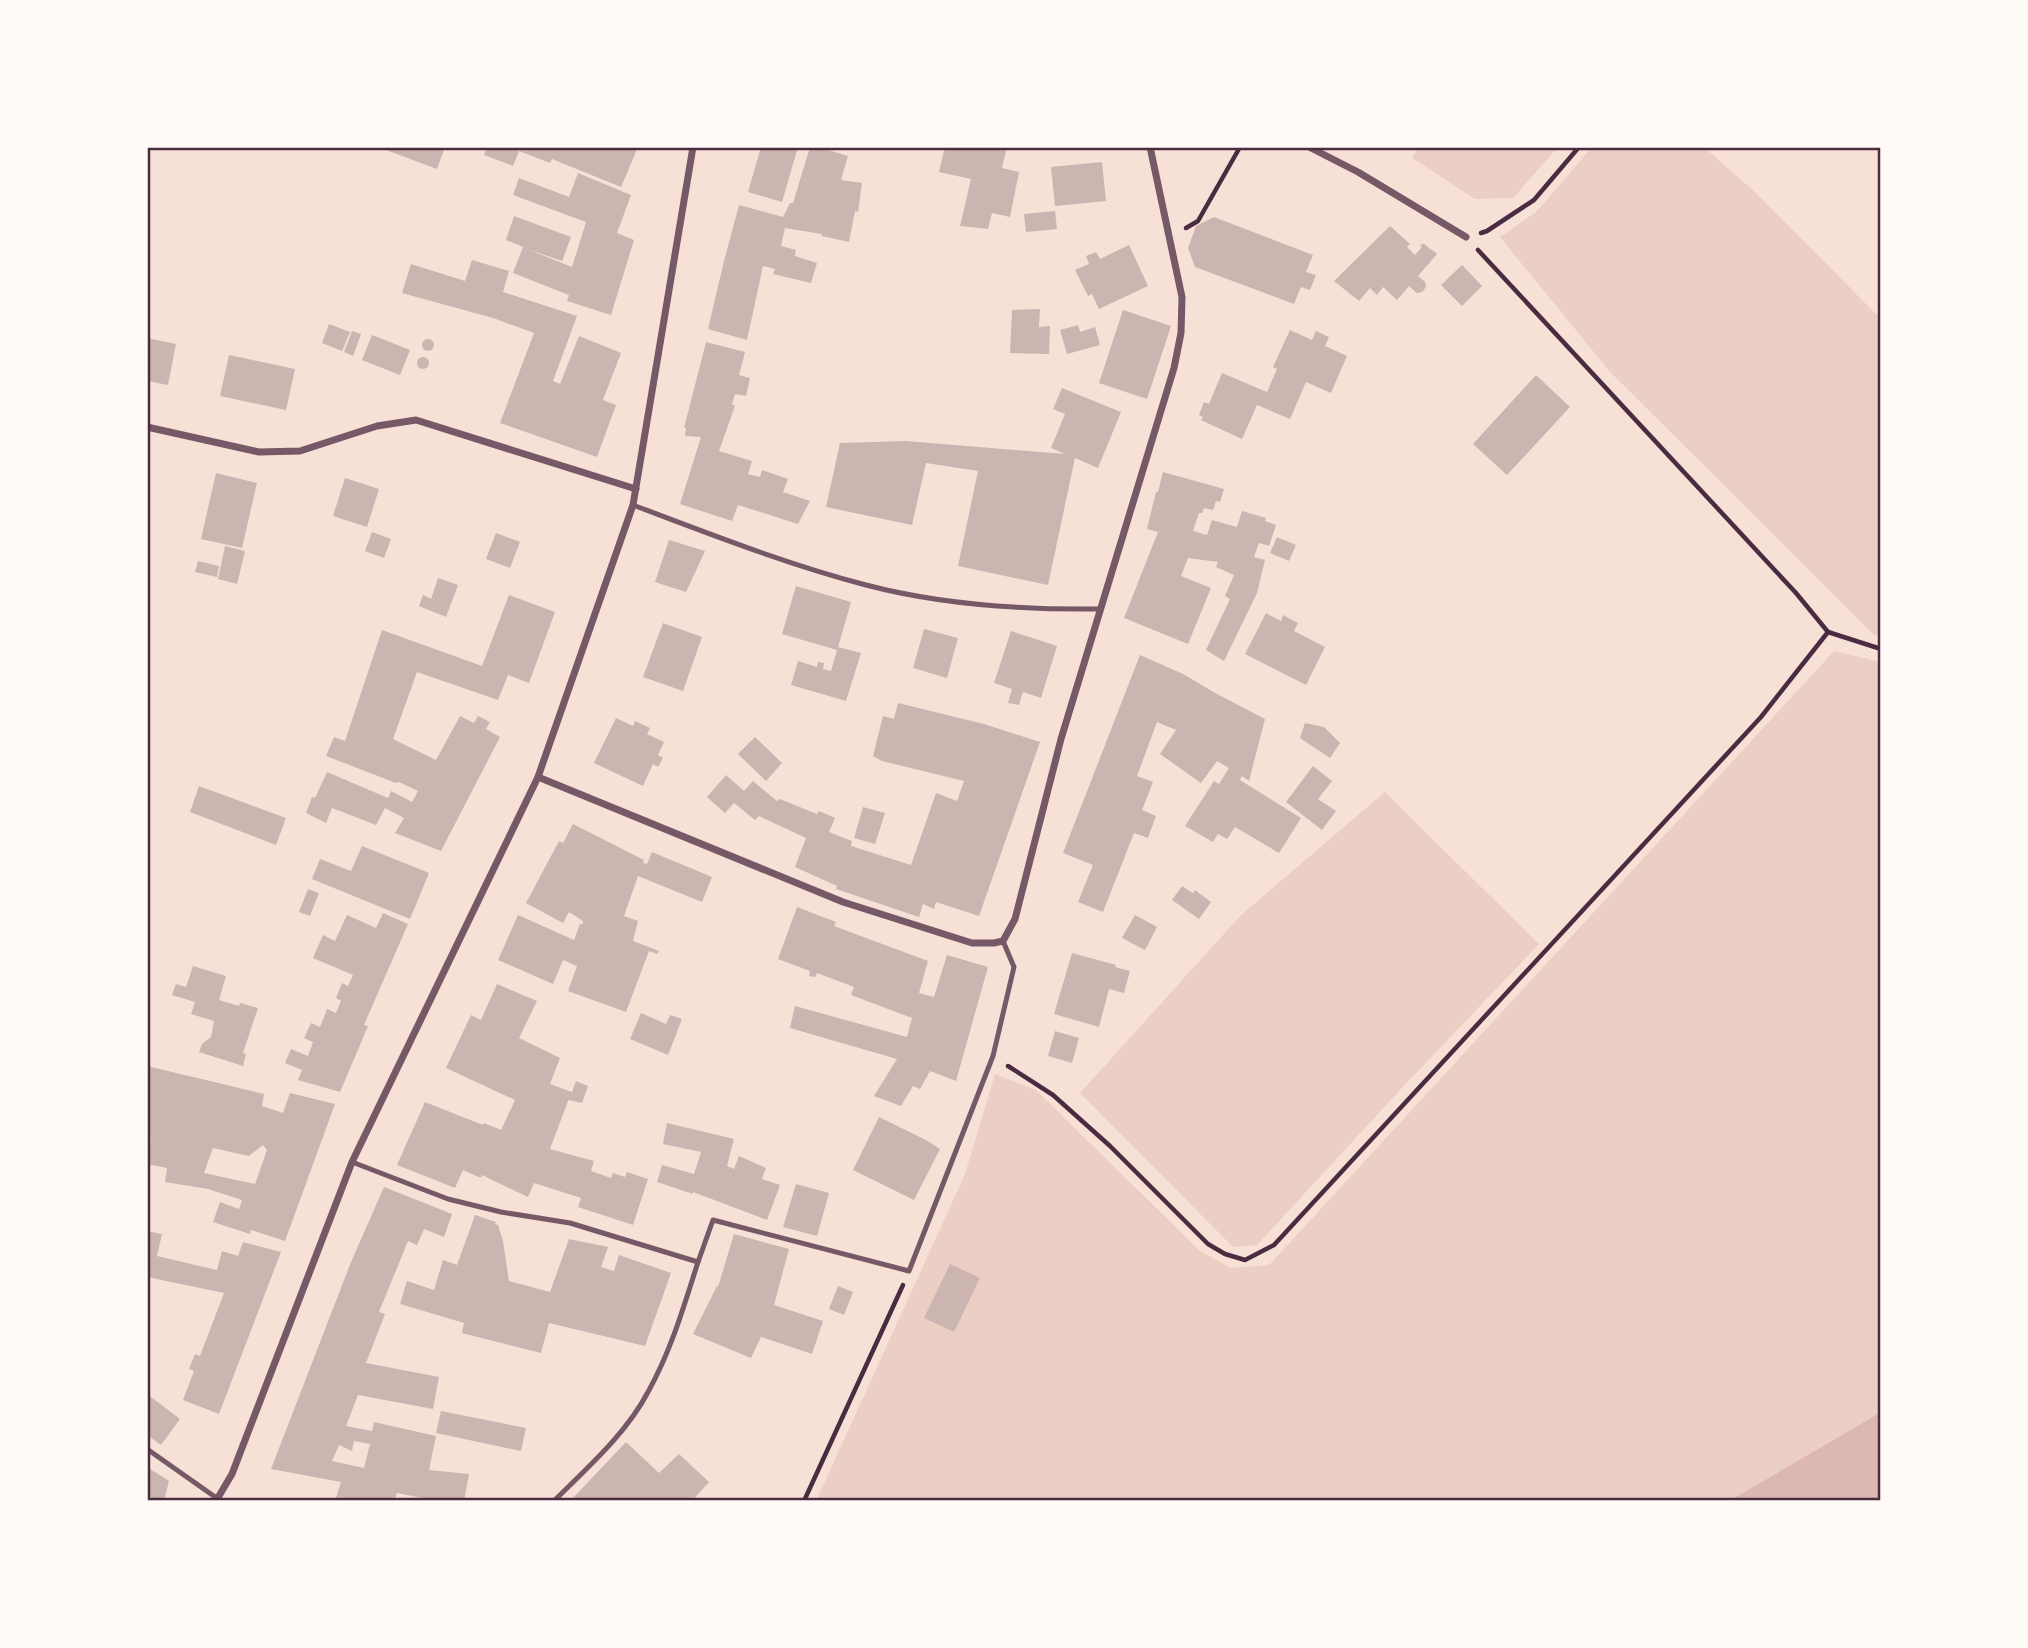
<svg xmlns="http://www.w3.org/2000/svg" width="2028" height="1648" font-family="'Source Sans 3',sans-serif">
<rect width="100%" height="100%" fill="#f7e1d7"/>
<g fill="#ebcfc5">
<path d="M1418 147H1558L1513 198 1475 199 1412 158Z"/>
<path d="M1592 147H1704L1756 193 1881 319V637L1874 635 1610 372 1500 237 1536 212Z"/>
<path d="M1834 651 1881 662V1412L1729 1501H816L965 1174 995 1074 1036 1090 1200 1251 1231 1268 1269 1265Z"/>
<path d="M1385 792 1539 944 1401 1089 1257 1245 1233 1247 1080 1093 1240 916Z"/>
</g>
<path fill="#dcb8b0" d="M1881 1412V1501H1729Z"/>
<g fill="#ccb4b1" fill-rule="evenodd">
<path d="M387 147H445L437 169 386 150Z"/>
<path d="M487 147H638L621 187 552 159 550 163 519 151 513 166 484 155Z"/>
<path d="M761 147H798L782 202 748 192Z"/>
<path d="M810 147H818L848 156 841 180 862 183 858 212 855 211 849 242 822 236V234L785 228 781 246 796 250 795 256 817 263 811 283 773 274 775 269 763 266 747 340 708 329 724 261 739 205 783 217 790 203H793Z"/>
<path d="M945 147H1007L1002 168 1019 172 1010 217 992 213 988 229 960 226 971 179 939 172Z"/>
<path d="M1102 162 1106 201 1055 206 1051 167Z"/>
<path d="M578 173 631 195 617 233 634 240 611 315 567 301 569 295 513 273 523 247 506 240 514 216 571 237 562 261 527 249 572 267 586 222 513 195 519 178 569 197Z"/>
<path d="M1055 211 1057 229 1026 232 1024 214Z"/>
<path d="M1214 217 1313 255 1306 272 1316 275 1310 290 1301 287 1294 304 1195 267 1188 248 1196 226Z"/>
<path d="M1390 226 1410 244 1407 247 1415 255 1422 247 1420 246 1422 244H1424L1437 254 1418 276 1425 282 1426 287 1422 292 1417 293 1409 286 1397 300 1383 287 1377 295 1370 288 1359 301 1334 281Z"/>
<path d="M1129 245 1148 286 1099 309 1092 294 1088 296 1075 270 1089 264 1086 256 1096 252 1100 259Z"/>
<path d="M472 260 509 271 503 292 577 316 553 381 560 384 579 336 621 353 603 400 616 405 597 457 500 423 534 333 493 318 402 293 411 264 465 281Z"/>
<path d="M1462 265 1482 286 1462 306 1441 285Z"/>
<path d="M1040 309 1039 327 1050 326 1049 354 1010 353 1012 310Z"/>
<path d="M1123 310 1171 326 1147 399 1099 383Z"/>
<path d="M329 324 350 332 342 351 322 343Z"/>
<path d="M1078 325 1080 332 1095 327 1100 345 1067 354 1060 330Z"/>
<path d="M1290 330 1312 340 1316 331 1329 337 1325 346 1347 356 1331 393 1306 382 1290 419 1257 405 1242 439 1201 420 1203 417 1199 415 1204 402 1209 404 1222 373 1267 392 1277 369 1273 367Z"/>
<path d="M352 331 361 334 353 356 344 352Z"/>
<path d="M372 335 410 350 400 375 362 360Z"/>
<path d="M147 338 176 344 168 385 147 381Z"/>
<circle cx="428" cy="345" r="6"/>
<path d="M706 342 745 352 739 375 750 378 746 396 735 394 732 404 735 406 719 451 752 461 748 474 760 477 762 470 788 479 783 492 810 501 798 524 738 505 732 521 680 504 701 437 685 436 686 428H684Z"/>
<path d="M229 355 295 369 286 410 220 396Z"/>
<circle cx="423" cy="363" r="6"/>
<path d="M1536 375 1570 407 1507 475 1473 444Z"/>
<path d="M1062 388 1121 412 1098 468 1075 458 1048 585 958 566 978 471 926 463 912 525 826 507 840 443 906 441 1065 454 1051 448 1065 414 1053 409Z"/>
<path d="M1163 472 1224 489 1220 502 1216 501 1213 510 1204 508 1202 513H1199L1193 531 1207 535 1212 520 1237 527 1242 511 1266 518 1265 521 1276 525 1269 546 1259 543 1254 557 1265 560 1257 593 1224 661 1206 650 1230 599 1225 596 1234 575 1216 567 1218 562 1188 558 1181 576 1211 588 1188 644 1124 618 1158 532 1147 529 1156 492H1158Z"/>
<path d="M216 473 257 483 242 548 201 539Z"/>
<path d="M345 478 379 489 367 527 333 516Z"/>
<path d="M372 532 391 539 384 558 365 551Z"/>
<path d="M496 533 520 542 510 568 486 559Z"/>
<path d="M1277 537 1296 545 1289 561 1270 553Z"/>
<path d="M669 540 705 551 686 592 655 582Z"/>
<path d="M225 546 245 551 237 584 218 579Z"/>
<path d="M198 561 219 566 217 577 195 572Z"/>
<path d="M438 578 458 585 446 617 419 606 423 595 431 599Z"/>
<path d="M796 586 851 602 838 647 861 653 846 701 791 685 798 661 817 667 818 662 824 663 823 669 831 671 837 650 782 634Z"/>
<path d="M509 595 555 612 529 683 508 675 498 700 417 672 393 739 436 760 460 716 474 723 478 716 490 722 486 729 500 737 441 851 395 833 404 818 385 808 376 825 332 808 326 823 306 813 312 797 315 798 327 772 388 798 391 791 412 802 418 791 399 782 396 783 326 756 334 737 345 741 382 630 482 666Z"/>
<path d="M1266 613 1281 621 1283 615 1298 623 1294 631 1325 647 1306 685 1245 654Z"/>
<path d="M663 623 702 637 683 691 643 677Z"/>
<path d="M924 629 958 638 947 678 913 668Z"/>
<path d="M1011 631 1057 646 1041 698 1023 692 1019 705 1008 703 1012 689 994 683Z"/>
<path d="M1140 655 1183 674 1217 694 1265 719 1249 781 1242 776 1240 780 1301 818 1279 853 1235 827 1227 839 1218 834 1213 842 1185 826 1214 781 1219 784 1229 768 1217 761 1201 783 1160 754 1176 730 1157 722 1137 776 1153 782 1142 810 1156 816 1148 838 1134 833 1103 912 1078 902 1093 865 1063 853Z"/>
<path d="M898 703 984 724 1040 742 979 916 936 902 934 909 923 904 919 917 836 889 837 886 795 867 806 838 759 816 755 820 734 803 725 813 707 797 726 775 744 791 753 781 777 801 780 799 817 814 819 811 835 818 829 832 852 841 851 846 911 865 936 793 957 801 964 781 882 761 873 756 883 716 894 719Z"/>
<path d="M616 718 633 726 635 721 650 728 647 734 664 742 658 755 663 758 658 767 653 764 643 786 594 763Z"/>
<path d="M1305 723 1324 727 1340 743 1330 758 1300 738Z"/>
<path d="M755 737 782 763 766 781 738 754Z"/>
<path d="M1313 766 1332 781 1318 799 1336 811 1322 830 1286 802Z"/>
<path d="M199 786 286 818 276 845 190 812Z"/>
<path d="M863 807 885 813 875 844 854 838Z"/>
<path d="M573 824 644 860 643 863 647 864 652 852 712 877 702 902 638 876 624 916 638 921 633 941 659 951 657 954 649 951 626 1012 568 991 577 966 563 960 553 984 498 960 518 915 574 940 580 924H583V921L569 912 563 923 526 903 559 841 563 843Z"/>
<path d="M362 846 429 873 410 919 312 879 320 859 351 871Z"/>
<path d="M1182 886 1193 893 1195 890 1211 902 1199 919 1172 900Z"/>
<path d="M308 889 319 893 310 916 299 912Z"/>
<path d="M797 907 836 922 834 926 928 961 919 993 934 997 947 955 988 967 956 1081 930 1071 920 1089 913 1086 901 1106 874 1096 897 1059 790 1028 795 1006 907 1037 912 1018 851 995 854 987 817 973 815 977 809 976 810 971 778 959Z"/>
<path d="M383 913 408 924 364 1025 368 1026 340 1092 298 1080 302 1070 285 1063 291 1049 308 1056 313 1042 304 1038 311 1023 320 1027 327 1009 336 1013 341 1001 336 998 342 983 348 986 353 975 313 958 323 935 335 941 347 915 376 928Z"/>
<path d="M1135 915 1157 927 1145 950 1122 938Z"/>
<path d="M1072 953 1116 965 1115 967 1130 971 1124 993 1109 989 1099 1027 1054 1014Z"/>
<path d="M193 966 226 976 219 1000 239 1006 240 1003 258 1008 243 1053 246 1054 243 1066 199 1052 202 1044 211 1037 214 1021 191 1014 195 1002 172 995 176 984 186 987Z"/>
<path d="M497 984 537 1001 519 1038 560 1058 550 1084 572 1092 576 1081 588 1086 582 1103 569 1100 568 1101 550 1149 594 1161 591 1171 611 1178 613 1173 625 1177 627 1172 648 1179 633 1225 578 1207 581 1198 534 1183 528 1197 482 1175 481 1178 463 1170 455 1188 397 1165 425 1102 483 1125 484 1123 501 1130 515 1100 446 1068 471 1015 481 1020Z"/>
<path d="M641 1013 666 1024 670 1015 682 1019 668 1055 630 1039Z"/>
<path d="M1055 1031 1079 1038 1072 1063 1048 1056Z"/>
<path d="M147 1066 264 1094 262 1106 283 1113 290 1093 335 1104 285 1241 251 1230 250 1234 213 1222 220 1202 239 1209 242 1200 208 1189 165 1182 167 1168 147 1164V1149L151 1138 147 1137ZM263 1145 267 1150 255 1184 204 1173 213 1148 249 1156Z"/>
<path d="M879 1117 926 1140 940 1149 914 1200 853 1170Z"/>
<path d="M667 1123 734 1139 727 1166 734 1169 739 1156 766 1168 762 1179 780 1185 767 1220 693 1192V1194L657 1182 662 1165 694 1174 701 1152 663 1144Z"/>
<path d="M796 1184 829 1193 817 1236 783 1227Z"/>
<path d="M384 1187 452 1214 444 1237 424 1229 417 1245 408 1241 379 1312 385 1314 366 1363 439 1377 433 1409 358 1395 346 1426 372 1431 374 1422 436 1436 429 1470 469 1474 464 1501H442L443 1498H441L438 1501 397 1493 394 1501H335L341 1482 271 1469 351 1262ZM354 1441 370 1444 364 1468 332 1461 339 1445 352 1451Z"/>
<path d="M475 1215 496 1222 495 1224 498 1225 503 1241 509 1281 550 1292 569 1239 608 1247 601 1267 614 1271 619 1255 671 1273 645 1346 549 1323 541 1353 462 1333 464 1323 400 1304 407 1281 434 1290 443 1260 457 1265Z"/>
<path d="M147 1231 162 1234 157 1256 217 1270 222 1251 238 1256 243 1242 281 1252 219 1414 183 1400 194 1371 189 1369 195 1354 200 1356 224 1293 147 1277Z"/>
<path d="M734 1234 789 1249 774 1305 823 1321 812 1354 761 1337 751 1358 693 1334 717 1286 718 1287Z"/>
<path d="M950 1264 980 1278 954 1332 924 1318Z"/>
<path d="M838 1286 853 1292 844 1315 829 1309Z"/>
<path d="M147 1394 180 1419 161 1445 147 1435Z"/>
<path d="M441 1411 526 1428 521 1451 436 1433Z"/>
<path d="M626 1442 659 1473 679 1454 709 1482 692 1501H577L573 1498Z"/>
<path d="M147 1467 169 1481 164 1501H147Z"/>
</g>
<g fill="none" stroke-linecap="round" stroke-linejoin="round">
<g stroke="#4a2c40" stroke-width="4.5">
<path d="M1186 228 1198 221 1240 147"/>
<path d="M1481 233 1487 231 1534 200 1579 147"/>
<path d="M1478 250 1796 593 1828 632 1881 649"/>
<path d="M1008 1066 1053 1095 1110 1146 1208 1244 1225 1254 1245 1260 1274 1245 1761 717 1828 632"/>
<path d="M804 1501 903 1285"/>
</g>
<g stroke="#755966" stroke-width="5">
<path d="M633 505C710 534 786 564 866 585 942 605 1022 610 1100 609"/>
<path d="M352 1162 448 1199 501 1212 570 1223 698 1262 713 1220 909 1271 993 1056 1014 967 1003 941"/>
<path d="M147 1449 218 1499"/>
<path d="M554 1501C587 1468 626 1434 648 1392 671 1351 684 1306 698 1262"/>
</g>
<g stroke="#755966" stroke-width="7">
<path d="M1309 147 1358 172 1466 237"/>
<path d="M147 427 259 452 300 451 377 426 416 420 636 489"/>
<path d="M538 777 843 902 972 943H994L1003 941 1015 919 1061 739 1174 368 1181 333 1182 297 1150 147"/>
<path d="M216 1501 232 1474 352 1162 538 777 633 505 693 147"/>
</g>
</g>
<rect width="2028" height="1648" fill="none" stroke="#fffaf5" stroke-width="298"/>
<rect x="149" y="149" width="1730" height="1350" fill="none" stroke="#4a2c40" stroke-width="2.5"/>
</svg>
